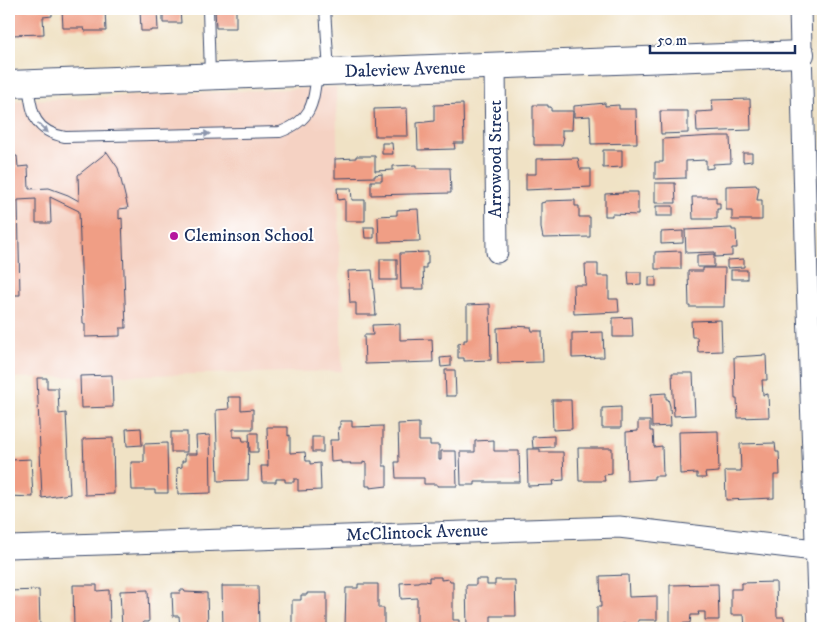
<svg xmlns="http://www.w3.org/2000/svg" width="832" height="637" font-family="'IM FELL DW Pica',serif">
<rect width="100%" height="100%" fill="#fff"/>
<filter id="ink" filterUnits="userSpaceOnUse"><feTurbulence type="fractalNoise" baseFrequency=".02" numOctaves="2"/><feDisplacementMap in="SourceGraphic" scale="10" xChannelSelector="R" yChannelSelector="G"/><feConvolveMatrix kernelMatrix="1 2 1 2 8 2 1 2 1" color-interpolation-filters="sRGB"/></filter>
<filter id="wash" filterUnits="userSpaceOnUse"><feTurbulence type="fractalNoise" baseFrequency=".0096" numOctaves="4" result="noise"/><feDisplacementMap in="SourceGraphic" scale="20" xChannelSelector="R" yChannelSelector="G"/><feGaussianBlur stdDeviation="1.12" result="paint"/><feColorMatrix in="noise" values="0 0 0 0 0 0 0 0 0 0 0 0 0 0 0 0 0 1.4 0 .05"/><feComposite in="paint" operator="in"/></filter>
<g filter="url(#wash)">
<rect width="100%" height="100%" fill="#f0e2c5"/>
<path fill="#f5d2c3" d="M336 87 342 371 9 378V101Z"/>
<g id="blocks">
<g fill="#f09e85">
<path d="M12 9H52V16L43 17 44 34 11 35 10 14H12Z"/>
<path d="M62 9H105L106 31H85L84 28H63Z"/>
<path d="M140 9H157L158 30H151V31H141Z"/>
<path d="M175 9H180L181 23H163V11H175Z"/>
<path d="M215 9H236V28H216Z"/>
<path d="M328 9H368V10L328 12Z"/>
<path d="M376 9H390V13L377 14Z"/>
<path d="M750 99 751 130 697 132 696 112 713 111 712 100Z"/>
<path d="M605 103V106L619 105V109H636L637 143 591 144 590 116 574 117V106Z"/>
<path d="M463 104 464 143H454L455 149 418 150 417 123 434 121V105Z"/>
<path d="M533 105H548V107H551V111H573L572 130H562V137H564L562 145H534V137H533Z"/>
<path d="M407 108 408 136H375L374 109Z"/>
<path d="M660 111H688V133L661 134Z"/>
<path d="M714 136H730L731 163 713 164V168L706 169V160L686 161V178L655 179V162H663V139Z"/>
<path d="M382 143H392L393 154H382Z"/>
<path d="M603 150H622V167L603 168Z"/>
<path d="M107 152 118 168 128 208 119 209V219L122 218 126 328H120V336L85 337V324H83L79 211 50 197 51 223H36V199L18 200 20 295H9V156H17L18 167 28 166 29 189 49 188 68 195 79 201 78 175Z"/>
<path d="M743 153H752V161L743 162Z"/>
<path d="M356 156H375V171L393 170V166L416 165V168H450L451 193 371 195V181H382V174L375 175V177L335 178V159L356 158Z"/>
<path d="M578 158 580 169H591V187L526 190V174H536V159Z"/>
<path d="M655 183H675L676 203H655Z"/>
<path d="M756 185 757 187H759L757 200H762V220H732V210H726V186Z"/>
<path d="M337 188H351L352 200H365V221H345V199L338 200Z"/>
<path d="M622 192H638V215L612 214V216H605V194L623 193Z"/>
<path d="M692 197H716V203H720V209H717V219H693Z"/>
<path d="M575 200V206H579V217H590V237L543 238 541 228V203L545 202V201Z"/>
<rect x="656" y="206" width="17" height="10"/>
<path d="M418 209 420 241 379 242 378 216 397 215V210Z"/>
<path d="M364 227H374V238H365Z"/>
<path d="M732 228V230H736L737 248H732V256L715 257V252L686 253 685 230Z"/>
<path d="M683 231V243L661 244V232Z"/>
<path d="M681 251V269H655V252Z"/>
<path d="M428 252V264H426V268H423L424 289H401L400 253Z"/>
<path d="M714 254V267H697V255Z"/>
<rect x="380" y="259" width="17" height="21"/>
<path d="M744 259V267L727 268V260Z"/>
<path d="M585 264H598V276H609V299H618L619 312 574 314 573 285H586Z"/>
<path d="M703 268H725L724 307H689L688 271H703Z"/>
<path d="M372 270 376 315H356V303H350L348 271Z"/>
<rect x="731" y="270" width="16" height="9"/>
<path d="M628 272H641V284L629 285Z"/>
<rect x="649" y="277" width="7" height="9"/>
<path d="M490 304 491 360 464 361V358H458V344L464 343V340H467V305Z"/>
<path d="M632 317 633 337H613V318Z"/>
<path d="M721 320 722 351 698 352 697 337H692L691 321Z"/>
<path d="M400 324V340L432 339 433 362 365 364 364 335H373L372 325Z"/>
<path d="M512 326 531 327 532 331H542L543 362 498 363 497 328 513 327Z"/>
<path d="M603 332 604 357 572 358V333Z"/>
<path d="M766 355 767 380H762L763 395 768 394 769 417 738 418 737 399H735L734 357Z"/>
<path d="M451 357V366L441 367 440 358Z"/>
<path d="M445 370H455L456 396H446Z"/>
<path d="M672 373H693L695 415 674 416Z"/>
<path d="M112 375 113 407 81 408 80 376Z"/>
<path d="M37 378H47V388H58L59 414 66 413 70 494 42 498Z"/>
<path d="M666 393V399H668L670 406 671 426 652 427 651 394Z"/>
<path d="M228 397H241V410L253 409V429H233V437H242L243 441H249L248 480 218 481 216 410 229 409Z"/>
<path d="M552 400H571L572 429 553 430Z"/>
<path d="M621 407V428H602V408Z"/>
<path d="M340 421H352V427L383 426V466H387V486L370 488V486H366V463L363 462V464H350L351 463H341V461L331 462 330 440H339L338 427H340Z"/>
<path d="M638 421H650V431H653L654 447 662 446 663 476H654V479L627 481 626 432 638 431Z"/>
<path d="M419 423V441H430V445H439V460H441V451H456L457 486H437V484H424V478H396L395 462H399L398 424Z"/>
<path d="M9 426H10L11 460 31 459 33 497 9 496Z"/>
<path d="M267 427H288V436L290 435V453L305 452 306 461H310V464L320 463 321 490 298 491V479H294V482H285V479H276V482H262L261 466H268Z"/>
<path d="M141 428 142 445 127 446 126 429Z"/>
<path d="M718 431 719 472 705 473 706 478H697V473L680 474 679 432Z"/>
<rect x="171" y="432" width="16" height="20"/>
<path d="M249 433H258V452H250Z"/>
<path d="M210 435 211 493 178 494 177 468 182 467V461H185V454H197L196 436Z"/>
<path d="M554 436V447L533 448 532 437Z"/>
<rect x="312" y="437" width="11" height="15"/>
<path d="M113 438 114 494 85 495 83 439Z"/>
<path d="M494 440V451H519L520 482H475V485H461L460 452H475V441Z"/>
<path d="M167 443 168 493H155V490H132L131 462H144V444Z"/>
<path d="M775 443 776 452H779L780 475H774V498L726 500 725 471H741L740 444Z"/>
<path d="M578 448H612V474L604 475 605 481H579Z"/>
<path d="M527 449H540V452H563L564 480 553 481 554 485 528 486Z"/>
<path d="M628 575 629 597 657 596V620H638V624H622V628H597V607H601L600 576Z"/>
<path d="M429 577H441V580L449 579 450 581H453V620H459V628H417V598L401 599 400 583 418 582 420 581H426L429 582Z"/>
<path d="M476 579H487V585H495V580H515L516 616H491V627H467L466 585H476Z"/>
<path d="M776 582 777 617H784L785 628H745L744 615H731V589H741V583Z"/>
<path d="M358 584H378V608H384V628H345L346 588H358Z"/>
<path d="M718 584 719 620H705V612H698L699 615H691L690 623 670 624V585Z"/>
<path d="M73 585H97V591L109 590 110 628H74Z"/>
<path d="M222 586H258L259 628H223Z"/>
<path d="M39 590 40 628H9V591Z"/>
<path d="M148 590 149 622H143V628H122L120 591Z"/>
<path d="M180 590H184L185 592 207 593 208 628H180L179 616H173L172 593H180Z"/>
<path d="M307 593H327V628H292V600H301V595H307Z"/>
<rect x="559" y="625" width="9" height="3"/>
</g>
</g>
</g>
<g filter="url(#ink)">
<use href="#blocks" fill-opacity="0" stroke="#3b4a6d" stroke-width="1"/>
<g fill="none" stroke-linecap="round" stroke-linejoin="round">
<g stroke="#3b4a6d" stroke-width="12">
<g id="service">
<path d="M208 9 210 76"/>
<path d="M325 9 329 72"/>
<path d="M28 85C32 113 33 131 65 137L280 132C312 120 313 105 317 73"/>
</g>
</g>
<g stroke="#3b4a6d" stroke-width="23">
<g id="minor">
<path d="M800 9 807 280 819 628"/>
<path d="M495 67 497 252"/>
<path d="M9 547 619 527 823 551"/>
</g>
</g>
<g stroke="#3b4a6d" stroke-width="28">
<path id="tertiary" d="M9 84 801 54"/>
</g>
<use href="#service" stroke="#fff" stroke-width="10"/>
<use href="#minor" stroke="#fff" stroke-width="21"/>
<use href="#tertiary" stroke="#fff" stroke-width="26"/>
</g>
<defs><path id="oneway-solid" d="M-6-.8H1V-3.2L6.5 0L1 3.2V.8H-6Z" transform="scale(1.25)"/></defs>
<g fill="#8d97ae">
<use href="#oneway-solid" transform="translate(43 128) rotate(43)"/>
<use href="#oneway-solid" transform="translate(203 134) rotate(-1)"/>
</g>
</g>
<circle fill="#b5179e" stroke="#fff" stroke-width="2" cx="174" cy="236" r="5"/>
<g text-anchor="middle" dominant-baseline="central" stroke-width="4" stroke-linejoin="round" paint-order="stroke">
<g font-size="18" fill="#1b2f5e" stroke="#fff">
<text transform="translate(405 70) rotate(-2)">Daleview Avenue</text>
<text transform="translate(496 159) rotate(-90)">Arrowood Street</text>
<text transform="translate(417 533) rotate(-2)">McClintock Avenue</text>
</g>
<g font-size="18" fill="#1b2f5e" stroke="#fff" text-anchor="start">
<text x="184" y="236">Cleminson School</text>
</g>
</g>
<rect width="832" height="637" fill="none" stroke="#fff" stroke-width="30"/>
<path d="M650 45v8h145v-8" fill="none" stroke="#1b2f5e" stroke-width="2.5"/>
<text x="657" y="45" font-size="15" fill="#1b2f5e" stroke="#ffffff" stroke-width="4" paint-order="stroke">50 m</text>
</svg>
